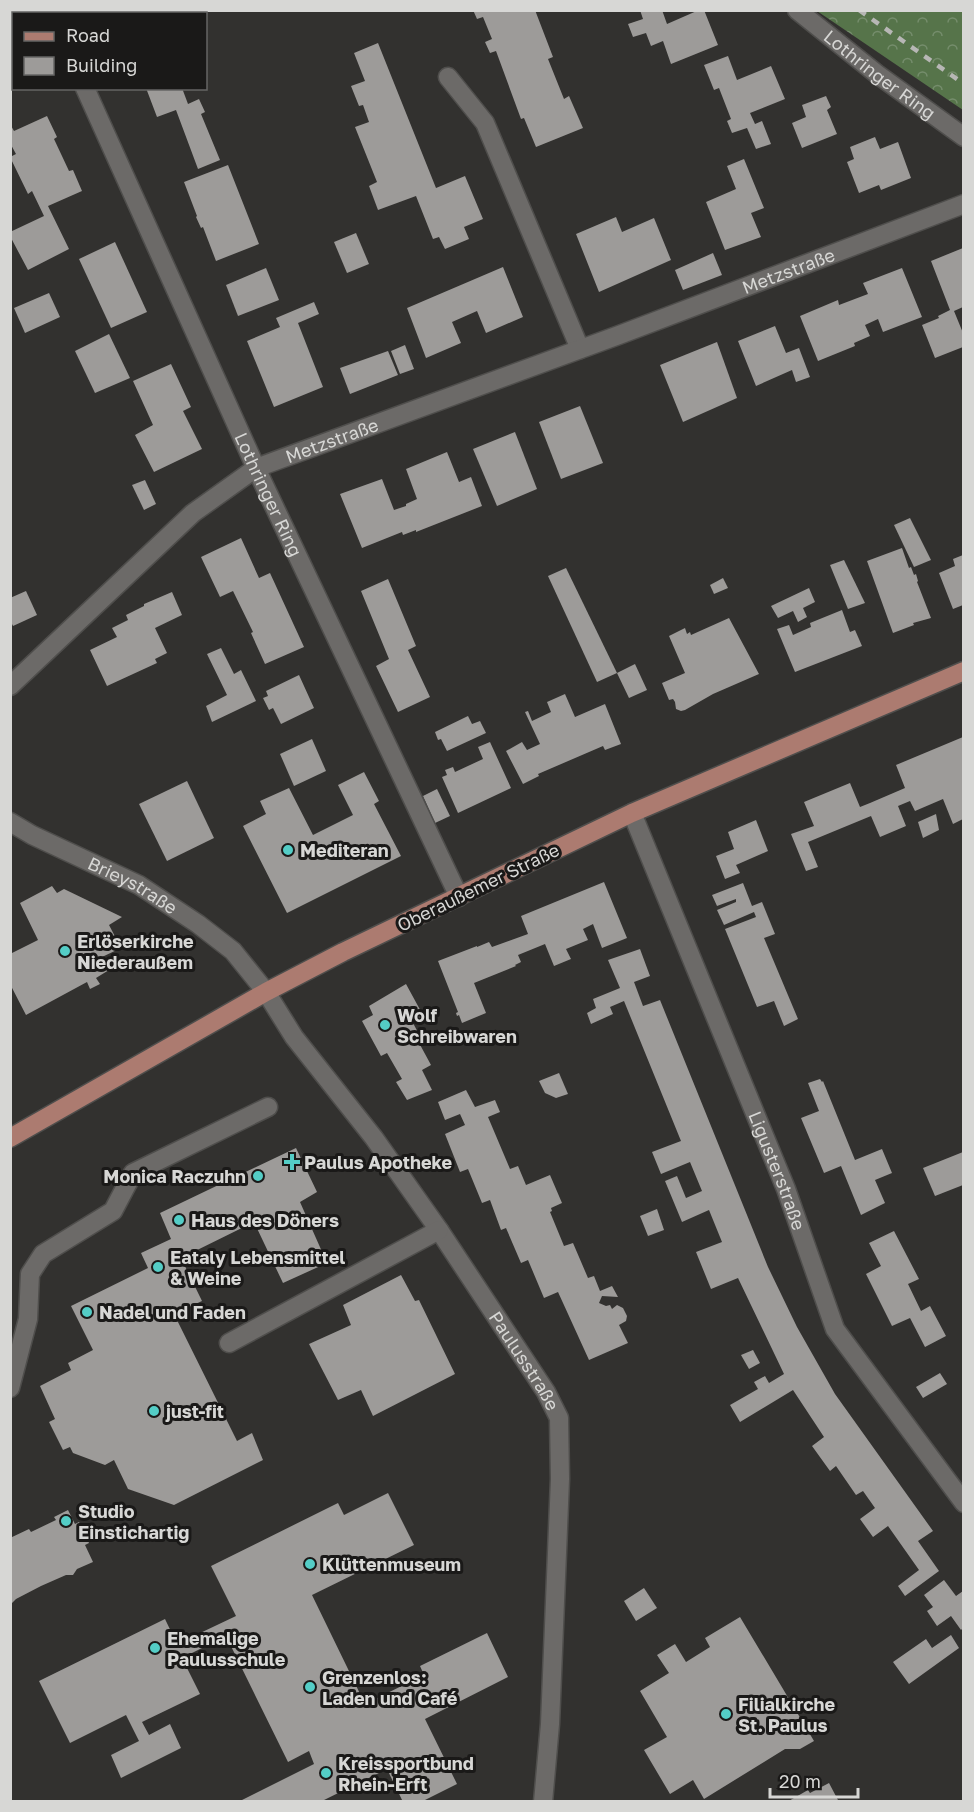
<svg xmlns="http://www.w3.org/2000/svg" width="974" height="1812" font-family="'Golos Text',sans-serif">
<defs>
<pattern id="forest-crowns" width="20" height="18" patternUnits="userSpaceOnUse" patternTransform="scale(1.5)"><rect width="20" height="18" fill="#56744a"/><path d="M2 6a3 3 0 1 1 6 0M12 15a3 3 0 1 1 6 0" fill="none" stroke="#758d6c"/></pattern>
</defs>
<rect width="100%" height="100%" fill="#32312f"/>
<path fill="url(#forest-crowns)" d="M817 11H963V110Z"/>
<g fill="#9d9b99">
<path d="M113 10H164L165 14H114Z"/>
<path d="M473 10H535L553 57 548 59 564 99 569 96 583 128 536 147 524 118 521 119 496 51 490 53 485 42 492 39 483 17 477 19Z"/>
<path d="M640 10H662L667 24 699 10H704L718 45 671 64 663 41 651 46 646 33 633 37 628 24 643 19Z"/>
<path d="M378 43 436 188 465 176 483 219 464 227 469 239 445 249 439 237 433 239 416 196 378 210 369 186 377 182 355 127 369 122 363 105 359 106 351 86 365 81 354 53Z"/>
<path d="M728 56 737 80 771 66 785 99 750 113 755 124 762 121 771 144 756 149 747 128 732 133 727 121 731 119 719 88 714 90 704 65Z"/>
<path d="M146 88H182L188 104 199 99 205 112 201 114 220 160 198 169 176 110 157 117Z"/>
<path d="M826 96 831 107 827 110 837 134 802 148 792 123 806 117 802 105Z"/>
<path d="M47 116 57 137 54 139 69 171 73 170 82 191 48 206 69 249 28 270 10 236V232L44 216 32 191 28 194 10 157 16 154 10 143V124L14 131Z"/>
<path d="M875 137 880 149 898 142 911 178 881 190 879 185 859 193 847 162 854 159 850 147Z"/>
<path d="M744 159 764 208 751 213 761 237 725 250 706 202 736 189 727 166Z"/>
<path d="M228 165 259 244 216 261 203 227 201 228 196 217 197 216 184 182Z"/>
<path d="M616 217 622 232 654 218 671 260 599 292 576 234Z"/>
<path d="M356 233 369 264 347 273 334 242Z"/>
<path d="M115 242 147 312 111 328 79 259Z"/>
<path d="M963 248V307L954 311 963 333V347L935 358 922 325 939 318 938 316 950 310 931 261Z"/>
<path d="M713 253 722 275 683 290 675 270Z"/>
<path d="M503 267 523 317 486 333 477 311 452 322 461 343 426 358 407 308Z"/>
<path d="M266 268 279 300 238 316 226 285Z"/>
<path d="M902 268 922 317 883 332 878 319 865 325 870 336 854 343 855 346 818 361 800 316 838 300 839 305 868 294 863 283Z"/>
<path d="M49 293 60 317 25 333 14 308Z"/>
<path d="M314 302 319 314 298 323 323 387 274 407 247 341 280 327 276 318Z"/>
<path d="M775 326 786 353 799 348 810 377 796 382 792 370 756 386 738 341Z"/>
<path d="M109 334 130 378 95 393 75 351Z"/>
<path d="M717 342 737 398 683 422 660 365Z"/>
<path d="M405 345 414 369 400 374 391 351Z"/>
<path d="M388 351 398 375 350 394 340 368Z"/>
<path d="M171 364 191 407 183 411 202 449 154 472 135 435 153 425 133 381Z"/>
<path d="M580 406 603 463 561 479 539 422Z"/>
<path d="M515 432 537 489 497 506 473 449Z"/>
<path d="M447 452 459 482 471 477 482 506 416 532V530L403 535 402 532 362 548 340 494 382 479 394 510 406 506V504L417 499 406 469Z"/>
<path d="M145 480 156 504 144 510 132 485Z"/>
<path d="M910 518 931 560 914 567 894 525Z"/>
<path d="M241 538 259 578 270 573 304 647 265 664 251 633 253 632 233 591 220 597 201 557Z"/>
<path d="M902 548 909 568 911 567 914 575 916 574 918 581 917 582 931 618 913 623 914 625 893 633 867 561Z"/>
<path d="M963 555V605L953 609 939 573 955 566 953 559Z"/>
<path d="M844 560 865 603 848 609 830 565Z"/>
<path d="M566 568 617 673 597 682 548 576Z"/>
<path d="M723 578 728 588 714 594 710 585Z"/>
<path d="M388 579 416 646 408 650 430 697 398 712 376 666 389 659 361 591Z"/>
<path d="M809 588 815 602 803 608 807 617 798 622 793 611 778 618 771 606Z"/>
<path d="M26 591 37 615 13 626 10 620V598Z"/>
<path d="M172 592 182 615 155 628 167 653 155 659 157 663 107 686 90 650 117 637 112 628 128 620 126 615 144 606V604Z"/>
<path d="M842 610 850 632 855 630 862 646 795 672 777 629 789 625 793 635 811 627 810 623Z"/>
<path d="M729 618 759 674 713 694 685 710 681 711 676 709 675 702 673 699 669 700 662 683 685 673 669 636 685 628 687 634 690 632 691 635Z"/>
<path d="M221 648 234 674 241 670 256 701 212 722 206 706 227 695 207 654Z"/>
<path d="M635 664 647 690 629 698 617 673Z"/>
<path d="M299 675 314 708 281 724 273 708 269 710 263 698 268 696 266 691Z"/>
<path d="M565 694 575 717 605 704 621 744 605 750 603 746 538 774 539 776 523 784 506 751 522 742 527 750 540 744 525 712 528 711 532 721 551 712 547 702Z"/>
<path d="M468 716 472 724 480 721 486 733 447 751 441 739 438 740 435 732Z"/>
<path d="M963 737V819L953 824 943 799 915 811 910 801 898 806 906 826 880 837 871 816 808 842 818 867 806 871 791 834 814 826 804 802 850 783 860 807 870 803 905 788 896 765Z"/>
<path d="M312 739 326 771 294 786 280 754Z"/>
<path d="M490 742 511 788 458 813 442 777 447 775 445 770 453 767 455 772 483 759 478 747Z"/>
<path d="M364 772 379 801 374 804 401 856 287 913 243 826 266 814 260 801 289 788 313 835 353 815 338 785Z"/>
<path d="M187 781 214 838 167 861 139 804Z"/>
<path d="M437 789 450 816 435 823 423 796Z"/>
<path d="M936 814 939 830 923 838 918 822Z"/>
<path d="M756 820 768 851 736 865 740 873 725 879 716 856 734 849 728 832Z"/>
<path d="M604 882 627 938 602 948 593 924 583 929 588 940 566 949 571 959 554 966 545 944 518 955 521 962 515 965 516 966 474 983 486 1013 462 1023 459 1015 457 1016 456 1013 458 1012 438 961 477 946V947L489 942 492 947 528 934 521 916Z"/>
<path d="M743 883 752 906 762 902 775 934 764 938 798 1019 784 1026 774 1001 757 1007 725 929 756 917 754 912 724 925 717 910 736 902V899L717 906 712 895Z"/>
<path d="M52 886 57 893 64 889 122 917 109 925 121 948 102 957 109 970 96 978 100 984 90 989 87 982 26 1015 10 984V954L38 940 20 903Z"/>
<path d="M640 949 650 976 634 982 643 1006 660 1000 768 1267 797 1327 835 1394 933 1531 918 1541 939 1571 905 1596 898 1586 919 1570 888 1526 873 1537 860 1519 875 1508 863 1491 856 1495 836 1466 830 1471 812 1446 824 1437 793 1390 740 1422 730 1405 758 1389 754 1382 765 1376 769 1383 784 1374 738 1278 711 1289 696 1252 722 1242 709 1210 682 1222 665 1181 677 1176 686 1198 702 1191 690 1162 661 1174 652 1152 681 1141 624 1001 610 1007 613 1014 591 1024 587 1013 596 1008 593 999 620 988 608 960Z"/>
<path d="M406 984 424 1017 413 1023 422 1040 418 1041 431 1065 422 1070 432 1090 407 1100 396 1082 402 1079 387 1053 381 1056 362 1021 373 1015 369 1006Z"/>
<path d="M559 1073 568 1094 556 1098 545 1093 539 1081Z"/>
<path d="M820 1079 822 1082 823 1081 855 1160 882 1149 892 1173 875 1180 885 1203 861 1215 841 1166 824 1173 801 1118 819 1111 808 1083Z"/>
<path d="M466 1090 475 1107 495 1100 500 1112 488 1117 510 1169 518 1166 526 1185 550 1175 562 1203 551 1208 552 1211 550 1212 564 1246 573 1243 588 1278 594 1276 600 1291 612 1286 618 1297 602 1296 599 1303 606 1306 610 1305 612 1309 617 1305 623 1308 627 1316 626 1321 619 1325 628 1343 589 1360 558 1292 544 1298 528 1260 521 1263 506 1228 501 1230 490 1200 482 1203 468 1169 460 1172 445 1134 465 1125 460 1114 445 1120 438 1102Z"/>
<path d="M296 1148 317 1192 300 1202 327 1263 283 1283 254 1222 181 1258 202 1301 174 1314 237 1441 252 1433 263 1460 174 1505 128 1489 114 1460 105 1465 73 1453 70 1447 63 1450 49 1422 55 1419 40 1386 71 1370 68 1363 93 1350 71 1306 148 1268 141 1253 171 1239 160 1213Z"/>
<path d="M963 1152V1185L935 1196 923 1168Z"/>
<path d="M657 1209 664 1230 648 1236 640 1216Z"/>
<path d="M894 1231 919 1279 908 1284 921 1311 930 1306 946 1336 925 1347 910 1318 892 1326 866 1274 881 1266 869 1243Z"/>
<path d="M401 1275 415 1301 419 1300 455 1374 373 1416 361 1390 338 1400 309 1344 351 1325 343 1305Z"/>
<path d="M753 1350 760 1363 749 1369 741 1355Z"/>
<path d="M940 1373 947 1384 923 1398 916 1387Z"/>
<path d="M388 1493 414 1545 312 1595 365 1704 424 1675 420 1666 487 1633 508 1677 425 1719 457 1784 421 1802H403L387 1769 320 1802H238L314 1764 309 1751 288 1762 226 1636 182 1658 200 1694 142 1722 149 1735 170 1724 181 1748 121 1778 111 1755 139 1741 126 1715 70 1743 39 1681 165 1619 177 1644 236 1616 211 1566 338 1503 344 1515Z"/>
<path d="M68 1510 75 1524 79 1522 89 1543 85 1545 93 1562 77 1569 73 1575H66L41 1586 16 1599 10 1605V1538L29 1529 31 1532 56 1520 54 1517Z"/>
<path d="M944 1580 956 1596 963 1591V1628L961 1630 951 1616 937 1626 927 1611 933 1607 924 1595Z"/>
<path d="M644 1588 657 1608 636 1621 624 1601Z"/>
<path d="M740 1617 814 1741 800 1749H785L704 1799 693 1780 670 1794 644 1750 667 1737 640 1691 669 1673 657 1655 675 1644 686 1662 710 1647 705 1638Z"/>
<path d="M951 1635 959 1648 909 1684 893 1662 926 1639 932 1648Z"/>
<path d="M829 1783 839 1802H787L808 1790 810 1793Z"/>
</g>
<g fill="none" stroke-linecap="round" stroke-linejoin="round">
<g stroke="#4f4e4c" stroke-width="21">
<g id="minor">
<path d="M51 10 52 14"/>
<path id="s1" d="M797 10 877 74 964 137"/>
<path d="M10 51 14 50"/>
<path d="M448 77 485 123 580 349"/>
<path id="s2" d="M85 88 256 468 459 897"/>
<path id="s3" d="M10 686 193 513 256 468 619 335 964 204"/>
<path id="s4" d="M632 813 786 1189 835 1329 964 1503"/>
<path id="s5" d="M10 822 32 835 139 885 198 924 233 951 266 992 294 1037 374 1138 439 1230 546 1392 559 1418 560 1479 550 1724 543 1802"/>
<path d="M229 1343 439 1230"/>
<path d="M10 1388 28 1319 30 1274 43 1254 113 1211 133 1173 268 1107"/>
</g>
</g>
<g stroke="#4f4e4c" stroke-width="21">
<path id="major" d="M10 1138 266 992 343 952 632 813 964 671"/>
</g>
<use href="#minor" stroke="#6c6a68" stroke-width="18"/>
<use href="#major" stroke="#ac7b70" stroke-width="18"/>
<path stroke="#b7b7b5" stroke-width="4.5" stroke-dasharray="8 8" stroke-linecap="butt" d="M859 10 964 84"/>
</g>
<g fill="#54cdc6" stroke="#1a1918" stroke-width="2">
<circle cx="288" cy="850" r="6"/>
<circle cx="65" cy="951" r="6"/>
<circle cx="385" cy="1025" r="6"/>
<path d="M289 1153h6v6h6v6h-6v6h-6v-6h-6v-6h6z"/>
<circle cx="258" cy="1176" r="6"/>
<circle cx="179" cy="1220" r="6"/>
<circle cx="158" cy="1267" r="6"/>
<circle cx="87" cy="1312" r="6"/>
<circle cx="154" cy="1411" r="6"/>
<circle cx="66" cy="1521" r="6"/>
<circle cx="310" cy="1564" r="6"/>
<circle cx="155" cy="1648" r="6"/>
<circle cx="310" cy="1687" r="6"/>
<circle cx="726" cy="1714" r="6"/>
<circle cx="326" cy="1773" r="6"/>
</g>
<g text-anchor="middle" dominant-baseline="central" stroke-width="6" stroke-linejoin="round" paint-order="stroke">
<g font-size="18" fill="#d7d7d5" stroke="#1a1918">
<text stroke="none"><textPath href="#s1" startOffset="105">Lothringer Ring</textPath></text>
<text stroke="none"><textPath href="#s3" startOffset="897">Metzstraße</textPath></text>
<text stroke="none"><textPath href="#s3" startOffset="410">Metzstraße</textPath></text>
<text stroke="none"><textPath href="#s2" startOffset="446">Lothringer Ring</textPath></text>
<text stroke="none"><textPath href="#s5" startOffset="138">Brieystraße</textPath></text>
<text transform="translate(478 887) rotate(-26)">Oberaußemer Straße</text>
<text stroke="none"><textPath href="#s4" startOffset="386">Ligusterstraße</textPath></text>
<text stroke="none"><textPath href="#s5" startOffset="762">Paulusstraße</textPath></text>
</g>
<g font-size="18" font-weight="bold" fill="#d7d7d5" stroke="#1a1918" text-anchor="start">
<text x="300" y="850">Mediteran</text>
<text x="77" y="941">Erlöserkirche<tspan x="77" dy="21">Niederaußem</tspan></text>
<text x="397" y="1015">Wolf<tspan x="397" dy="21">Schreibwaren</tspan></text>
<text x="304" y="1162">Paulus Apotheke</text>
<text x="246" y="1176" text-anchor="end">Monica Raczuhn</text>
<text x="191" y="1220">Haus des Döners</text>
<text x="170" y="1257">Eataly Lebensmittel<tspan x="170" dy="21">&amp; Weine</tspan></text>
<text x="99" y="1312">Nadel und Faden</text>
<text x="166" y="1411">just-fit</text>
<text x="78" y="1511">Studio<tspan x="78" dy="21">Einstichartig</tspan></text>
<text x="322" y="1564">Klüttenmuseum</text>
<text x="167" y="1638">Ehemalige<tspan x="167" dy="21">Paulusschule</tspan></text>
<text x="322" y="1677">Grenzenlos:<tspan x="322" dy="21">Laden und Café</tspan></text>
<text x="738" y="1704">Filialkirche<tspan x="738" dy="21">St. Paulus</tspan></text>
<text x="338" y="1763">Kreissportbund<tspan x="338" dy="21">Rhein-Erft</tspan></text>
</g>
</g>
<rect width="974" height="1812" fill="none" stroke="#d7d7d5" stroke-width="24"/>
<rect x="12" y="12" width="195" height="78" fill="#1a1918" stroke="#666564" stroke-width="1.5"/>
<rect x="24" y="32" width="30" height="9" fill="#ac7b70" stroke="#666564" stroke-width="1.5"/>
<text x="66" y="42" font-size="18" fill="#d7d7d5">Road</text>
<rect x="24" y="57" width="30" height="18" fill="#9d9b99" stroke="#666564" stroke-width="1.5"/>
<text x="66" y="72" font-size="18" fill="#d7d7d5">Building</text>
<path d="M770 1788v9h88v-9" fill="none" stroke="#d7d7d5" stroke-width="3"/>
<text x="779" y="1788" font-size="18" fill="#d7d7d5" stroke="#1a1918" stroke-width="4.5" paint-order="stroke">20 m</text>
</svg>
